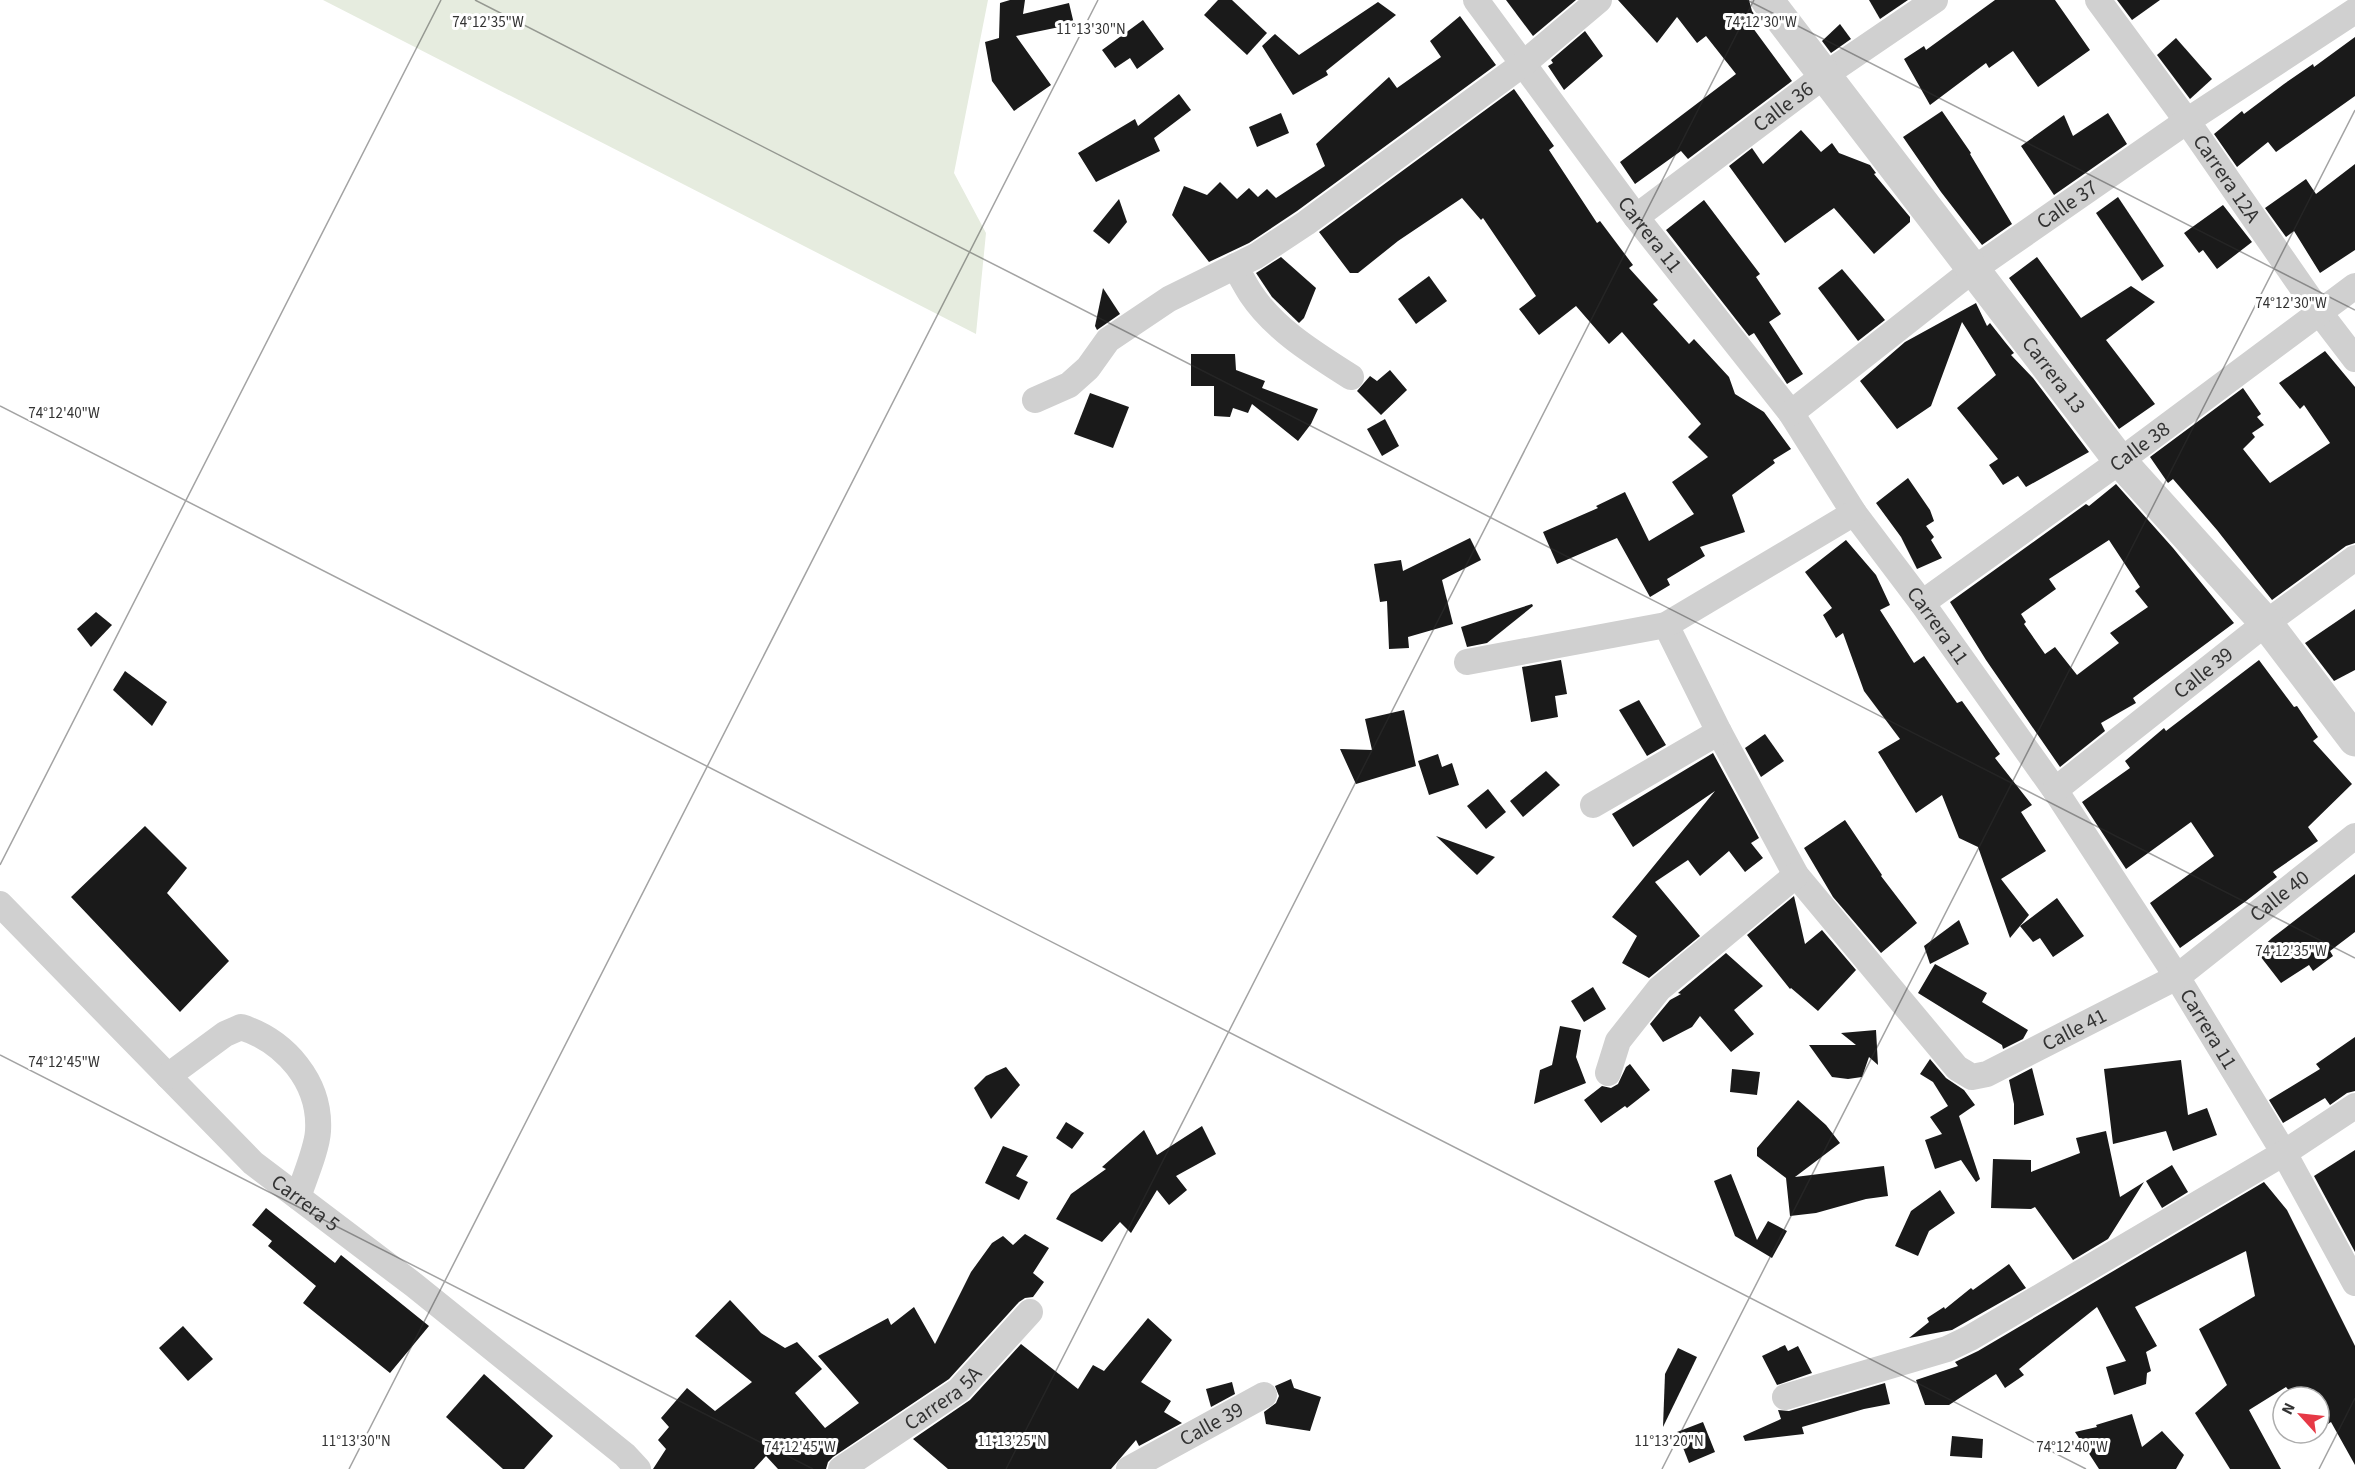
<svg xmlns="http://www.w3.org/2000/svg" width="2355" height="1469" font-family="'Source Sans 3',sans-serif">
<rect width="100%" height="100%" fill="#fff"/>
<path fill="#e6ecdf" d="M323 0H988L954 173 986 233 976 334Z"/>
<g fill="#1a1a1a" fill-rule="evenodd">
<path d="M1010 0H1025L1023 14 1069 3 1074 24 1016 36 1051 85 1014 111 992 81 985 42 999 38 1000 3Z"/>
<path d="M1218 0H1232L1267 33 1247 55 1204 15Z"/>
<path d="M1506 0H1576L1533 36Z"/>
<path d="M1618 0H1749L1752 11 1757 18 1750 24 1792 81 1688 159 1681 151 1635 184 1620 162 1736 74 1706 36 1697 43 1677 17 1657 43Z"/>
<path d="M1869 0H1908L1880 19Z"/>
<path d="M1995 0H2055L2090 50 2038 87 2013 51 1989 68 1986 63 1930 105 1904 59 1924 46 1926 50Z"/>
<path d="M2117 0H2160L2132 20Z"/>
<path d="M1378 2 1396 15 1326 71 1328 75 1293 95 1262 46 1275 34 1299 55Z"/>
<path d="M1460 16 1496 65 1297 211 1249 243 1209 262 1172 215 1184 186 1207 195 1220 182 1237 199 1249 188 1258 197 1267 189 1276 198 1325 166 1316 144 1389 77 1397 88 1441 57 1430 41Z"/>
<path d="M1143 20 1164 49 1137 69 1130 58 1115 68 1102 50Z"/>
<path d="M1840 24 1851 39 1831 53 1822 41Z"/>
<path d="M1585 31 1603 56 1564 90 1548 66 1553 63 1551 60Z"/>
<path d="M2355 37V96L2276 152 2268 142 2237 167 2214 134 2242 111 2244 114 2284 84 2313 64 2314 67Z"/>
<path d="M2176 38 2212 79 2190 99 2157 55Z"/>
<path d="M1514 89 1554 146 1549 150 1597 223 1600 221 1633 265 1629 268 1658 300 1653 304 1689 344 1694 339 1729 377 1735 394 1764 412 1791 449 1773 460 1775 463 1732 495 1745 532 1700 547 1705 556 1667 579 1670 585 1650 597 1617 538 1557 564 1543 532 1598 508 1596 506 1625 492 1649 541 1694 514 1672 482 1708 457 1688 437 1701 424 1622 332 1609 344 1576 306 1539 335 1519 309 1536 296 1483 218 1481 220 1462 198 1398 241 1358 273H1350L1319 232Z"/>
<path d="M1179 94 1191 110 1154 138 1160 151 1096 182 1078 153 1135 119 1138 126Z"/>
<path d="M1942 111 1971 153 1970 154 2012 224 1982 245 1941 192 1903 137Z"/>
<path d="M1281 113 1289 133 1257 147 1249 127Z"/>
<path d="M2108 113 2127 144 2054 195 2021 146 2064 115 2073 136Z"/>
<path d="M1801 130 1821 152 1832 143 1839 153 1870 165 1876 173 1874 174 1910 217V222L1874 254 1834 208 1785 243 1729 166 1752 148 1763 164Z"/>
<path d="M2355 164V250L2320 273 2294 231 2286 237 2265 208 2306 179 2316 194Z"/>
<path d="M2118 197 2164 266 2142 281 2096 213Z"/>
<path d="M1119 199 1127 222 1109 244 1093 231Z"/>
<path d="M1704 200 1760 274 1756 277 1781 314 1769 322 1803 374 1787 384 1754 333 1749 336 1666 230Z"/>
<path d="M2223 205 2252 242 2217 269 2203 250 2199 253 2184 233Z"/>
<path d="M1281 257 1316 288 1304 318 1299 323 1272 297 1256 273Z"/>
<path d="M2037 257 2081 318 2131 286 2155 302 2106 340 2155 404 2119 429 2009 278Z"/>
<path d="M1842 269 1885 320 1858 341 1818 288Z"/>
<path d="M1429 276 1447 301 1416 324 1398 299Z"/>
<path d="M1103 288 1120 314 1097 330 1095 326Z"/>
<path d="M1976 303 1987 326 1990 323 2005 342 2014 353 2011 355 2033 378 2089 452 2026 487 2018 476 2003 485 1989 465 1998 459 1957 408 1996 375 1962 322 1931 406 1897 429 1860 381 1905 342Z"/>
<path d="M2325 351 2355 387V543L2346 546 2272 600 2217 530 2173 479 2168 483 2150 457 2243 388 2261 414 2257 417 2264 425 2252 433 2255 437 2243 449 2270 483 2330 443 2304 405 2300 409 2279 383Z"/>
<path d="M1191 354H1235L1236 370 1265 381 1262 388 1318 409 1311 424 1298 441 1252 404 1248 413 1233 408 1230 417 1214 416V386H1191Z"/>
<path d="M1390 370 1407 390 1381 415 1357 391 1370 376 1377 381Z"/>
<path d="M1090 393 1129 407 1113 448 1074 434Z"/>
<path d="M1385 419 1399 446 1382 456 1367 429Z"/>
<path d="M1908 478 1930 510 1934 521 1926 526 1934 537 1931 540 1942 558 1917 569 1901 537 1876 503Z"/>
<path d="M2116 484 2173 548 2234 623 2133 698 2136 703 2101 723 2105 731 2060 767 1986 660 1950 602 2086 504 2089 506ZM2109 540 2140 587 2135 591 2148 607 2110 633 2119 643 2077 675 2055 647 2045 654 2024 624 2026 622 2021 614 2056 589 2049 579Z"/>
<path d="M1470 538 1481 560 1442 580 1453 624 1408 637 1409 648 1389 649 1387 601 1380 602 1374 564 1401 560 1403 571Z"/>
<path d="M1846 540 1876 575 1890 605 1880 610 1914 663 1924 656 1957 703 1962 701 2000 754 1995 758 2032 805 2021 812 2046 851 2001 879 2029 915 2010 938 1978 847 1959 838 1942 795 1916 813 1878 752 1900 739 1864 691 1843 633 1836 638 1823 615 1832 608 1805 572Z"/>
<path d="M1532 604 1533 606 1487 643 1467 647 1461 627Z"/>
<path d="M2355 609V670L2334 681 2305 643Z"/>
<path d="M96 612 112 625 91 647 77 629Z"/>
<path d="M1561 660 1567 694 1555 696 1558 717 1531 722 1522 667Z"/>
<path d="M2259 660 2294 707 2297 706 2318 737 2313 741 2352 784 2308 827 2318 841 2273 872 2277 877 2246 901 2180 948 2150 903 2214 856 2191 822 2126 869 2082 802 2130 768 2125 761 2164 728 2166 731Z"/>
<path d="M125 671 167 702 152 726 113 690Z"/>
<path d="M1639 700 1666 745 1647 756 1619 710Z"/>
<path d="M1404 710 1416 766 1356 784 1340 749 1372 750 1365 719Z"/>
<path d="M1765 734 1784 761 1761 777 1745 748Z"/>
<path d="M1713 753 1759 838 1751 843 1763 858 1745 872 1729 851 1700 876 1688 860 1655 882 1700 936 1649 978 1622 963 1637 936 1612 917 1715 791 1633 847 1612 814Z"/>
<path d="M1438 754 1442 767 1452 763 1459 785 1429 795 1418 761Z"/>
<path d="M1546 771 1560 785 1523 817 1510 801Z"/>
<path d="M1488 789 1506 812 1486 829 1467 806Z"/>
<path d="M1845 820 1882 875 1881 876 1917 923 1881 953 1833 897 1804 848Z"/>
<path d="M145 826 187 868 167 893 229 961 180 1012 71 897Z"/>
<path d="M1436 836 1495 857 1477 875Z"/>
<path d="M2355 874V932L2330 951 2333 956 2313 971 2309 965 2281 983 2257 952 2272 938Z"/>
<path d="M1794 896 1805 944 1822 930 1856 970 1818 1011 1791 988 1790 989 1747 935Z"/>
<path d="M2057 898 2084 936 2053 957 2040 938 2033 942 2020 926Z"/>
<path d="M1959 920 1969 944 1930 964 1924 946Z"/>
<path d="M1726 953 1763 986 1734 1010 1754 1034 1731 1052 1700 1016 1692 1027 1663 1042 1650 1024 1670 1000 1681 994 1678 993Z"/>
<path d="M1935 964 1987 993 1982 1002 2028 1030 2023 1039 2003 1049 2002 1045 1918 993Z"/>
<path d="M1593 987 1606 1009 1584 1022 1571 1001Z"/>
<path d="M1560 1026 1581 1030 1576 1057 1586 1083 1534 1104 1540 1070 1552 1065Z"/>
<path d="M1876 1030 1878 1065 1869 1057 1862 1077 1848 1079 1832 1077 1809 1045H1856L1841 1033Z"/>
<path d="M2355 1037V1091L2347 1093 2330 1105 2325 1098 2283 1123 2269 1100 2320 1069 2316 1064Z"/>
<path d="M1930 1059 1946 1078 1964 1090 1975 1105 1959 1116 1980 1179 1976 1182 1961 1160 1935 1169 1925 1140 1942 1134 1930 1117 1948 1106 1933 1082 1920 1074Z"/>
<path d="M2181 1060 2188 1115 2207 1108 2217 1135 2173 1151 2166 1131 2113 1144 2104 1069Z"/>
<path d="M1630 1064 1650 1090 1627 1108 1625 1106 1601 1123 1584 1100 1602 1086 1611 1088 1618 1084 1626 1067Z"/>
<path d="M1006 1067 1020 1085 991 1119 974 1088 986 1076Z"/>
<path d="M2032 1068 2044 1115 2014 1125V1104L2009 1080Z"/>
<path d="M1732 1069 1760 1072 1757 1095 1730 1092Z"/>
<path d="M1798 1100 1826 1125 1840 1143 1795 1177 1884 1166 1888 1196 1866 1199 1816 1213 1790 1216 1786 1178 1757 1156V1148Z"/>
<path d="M1066 1122 1084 1133 1072 1149 1056 1138Z"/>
<path d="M1202 1126 1216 1154 1176 1176 1187 1190 1169 1205 1157 1190 1131 1233 1120 1222 1102 1242 1056 1219 1071 1194 1106 1169 1102 1167 1144 1130 1157 1155Z"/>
<path d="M2106 1131 2120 1197 2144 1182 2108 1239 2073 1260 2035 1207 2031 1209 1991 1208 1993 1159 2031 1160V1172L2080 1153 2076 1138Z"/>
<path d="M1003 1146 1028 1156 1016 1176 1028 1182 1019 1200 985 1183Z"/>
<path d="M2355 1150V1252L2314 1176Z"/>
<path d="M2172 1165 2188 1192 2162 1208 2146 1181Z"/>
<path d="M1731 1174 1757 1240 1768 1221 1787 1231 1772 1258 1735 1236 1714 1181Z"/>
<path d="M2264 1182 2287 1210 2355 1346V1465L2331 1422 2319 1430V1397H2294L2286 1387 2249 1410 2281 1469H2230L2195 1413 2227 1385 2199 1329 2255 1296 2246 1251 2135 1307 2157 1346 2146 1352 2151 1371 2147 1373 2146 1384 2114 1395 2106 1367 2126 1361 2097 1307 2019 1369 2024 1375 2005 1388 1996 1374 1949 1405H1925L1916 1380 1958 1366 1955 1362 1978 1351Z"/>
<path d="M1940 1190 1955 1213 1929 1231 1918 1256 1895 1246 1911 1211Z"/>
<path d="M266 1208 335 1263 341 1255 429 1326 390 1373 303 1303 316 1286 268 1246 272 1241 252 1225Z"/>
<path d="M1025 1234 1049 1248 1033 1273 1044 1282 1033 1297 1025 1298 1019 1302 949 1379 833 1457 828 1462 826 1469H778L766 1456 754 1469H653L666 1449 658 1440 669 1427 661 1418 687 1388 715 1411 752 1382 695 1336 730 1300 761 1333 785 1348 797 1342 822 1369 795 1393 825 1428 859 1403 818 1356 888 1318 891 1325 914 1307 935 1344 971 1272 992 1243 1003 1236 1013 1245Z"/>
<path d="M2009 1264 2026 1288 1952 1330 1909 1338 1929 1322 1927 1318 1944 1307 1945 1309 1971 1288 1973 1290Z"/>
<path d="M1148 1318 1172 1340 1141 1382 1171 1401 1164 1412 1182 1423 1139 1446 1136 1440 1111 1469H948L913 1439 970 1400 1021 1344 1078 1389 1093 1365 1104 1371Z"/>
<path d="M183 1326 213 1359 188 1381 159 1348Z"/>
<path d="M1785 1345 1788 1351 1798 1346 1812 1373 1777 1385 1762 1356Z"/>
<path d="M1678 1348 1697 1357 1663 1427 1665 1374Z"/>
<path d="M484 1374 553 1436 524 1469H503L446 1417Z"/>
<path d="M1291 1379 1294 1388 1321 1397 1310 1431 1266 1424 1264 1412 1276 1403 1279 1396 1275 1386Z"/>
<path d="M1232 1382 1235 1394 1211 1407 1206 1389Z"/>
<path d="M1885 1383 1890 1404 1864 1409 1802 1427 1804 1434 1745 1441 1743 1436 1781 1419 1778 1410 1789 1411Z"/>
<path d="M2132 1414 2142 1447 2162 1431 2184 1455 2176 1469H2099L2075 1432 2097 1427 2096 1425Z"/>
<path d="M1703 1422 1715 1452 1689 1463 1677 1432Z"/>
<path d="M1952 1436 1983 1439 1982 1458 1950 1456Z"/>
</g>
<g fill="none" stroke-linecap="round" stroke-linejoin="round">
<g stroke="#d0d0d0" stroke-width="26">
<path id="s1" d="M1476 0 1636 217 1791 413 1854 513 1922 603 2055 790 2177 977 2284 1153 2355 1283"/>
<path id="s2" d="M2098 0 2187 121 2319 312 2355 359"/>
<path id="s3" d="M1636 217 1825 75 1935 0"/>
<path d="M1235 266C1240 275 1245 285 1251 294 1275 330 1315 354 1351 377"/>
<path d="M1035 400 1069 385 1088 368 1108 340 1169 299 1256 256 1306 223 1523 64 1599 0"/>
<path id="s4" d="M1791 413 1974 269 2187 121 2355 11"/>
<path id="s5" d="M1922 603 2120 461 2355 286"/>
<path id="s6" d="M1666 625 1719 732 1796 875 1957 1068 1972 1077 1987 1074 2177 977 2355 836"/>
<path d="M1467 662 1666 625 1854 513"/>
<path id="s7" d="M2055 790 2266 623 2355 558"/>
<path d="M1593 805 1719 732"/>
<path id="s8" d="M0 904 253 1163 414 1285 625 1455 638 1469"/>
<path d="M1608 1073 1618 1041 1659 989 1796 875"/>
<path d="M168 1076 225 1034 241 1027C285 1041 321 1082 318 1131 317 1149 304 1179 298 1197"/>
<path d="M1785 1397 1947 1349 1970 1338 2284 1153 2355 1106"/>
<path id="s9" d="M841 1469 959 1390 1030 1312"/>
<path id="s10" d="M1129 1469 1264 1395"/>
</g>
<path stroke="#d0d0d0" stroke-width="33" id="s11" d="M1767 0 2120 461 2266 623 2355 740"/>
</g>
<path fill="none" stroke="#333" stroke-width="1.5" stroke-opacity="0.45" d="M475 0 2355 958M1747 0 2355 310M0 406 2086 1469M0 865 441 0M0 1055 813 1469M349 1469 1098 0M1006 1469 1754 0M1662 1469 2355 110M2319 1469 2355 1398"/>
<g text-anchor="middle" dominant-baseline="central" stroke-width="6" stroke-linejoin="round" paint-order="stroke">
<g font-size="21" fill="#333" stroke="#fff">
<text stroke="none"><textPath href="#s3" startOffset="184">Calle 36</textPath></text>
<text stroke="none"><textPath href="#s2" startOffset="220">Carrera 12A</textPath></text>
<text stroke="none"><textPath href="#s4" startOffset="346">Calle 37</textPath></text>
<text stroke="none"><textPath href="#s1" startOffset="292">Carrera 11</textPath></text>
<text stroke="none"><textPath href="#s11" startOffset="472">Carrera 13</textPath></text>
<text stroke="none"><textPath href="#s5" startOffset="268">Calle 38</textPath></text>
<text stroke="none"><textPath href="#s1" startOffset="778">Carrera 11</textPath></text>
<text stroke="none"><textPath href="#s7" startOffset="189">Calle 39</textPath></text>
<text stroke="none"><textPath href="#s6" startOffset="910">Calle 40</textPath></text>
<text stroke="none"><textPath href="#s6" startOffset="664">Calle 41</textPath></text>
<text stroke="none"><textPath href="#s1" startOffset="1264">Carrera 11</textPath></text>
<text stroke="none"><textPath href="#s8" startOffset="428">Carrera 5</textPath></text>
<text stroke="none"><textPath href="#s9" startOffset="124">Carrera 5A</textPath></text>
<text stroke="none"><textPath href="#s10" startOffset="94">Calle 39</textPath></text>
</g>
</g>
<g font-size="15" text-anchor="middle" fill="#333" stroke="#fff" stroke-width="6" stroke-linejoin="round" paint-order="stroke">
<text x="488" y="27">74°12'35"W</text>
<text x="1761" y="27">74°12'30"W</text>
<text x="1091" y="34">11°13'30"N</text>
<text x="2291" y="308">74°12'30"W</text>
<text x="64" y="418">74°12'40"W</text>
<text x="2291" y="956">74°12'35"W</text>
<text x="64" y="1067">74°12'45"W</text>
<text x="356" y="1446">11°13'30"N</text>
<text x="1012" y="1446">11°13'25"N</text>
<text x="1669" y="1446">11°13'20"N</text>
<text x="800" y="1452">74°12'45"W</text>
<text x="2072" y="1452">74°12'40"W</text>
</g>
<g transform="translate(2301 1415) rotate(297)"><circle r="28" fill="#ffffff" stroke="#adadad" stroke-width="1.5"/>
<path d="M0-4.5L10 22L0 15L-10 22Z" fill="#e63946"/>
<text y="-9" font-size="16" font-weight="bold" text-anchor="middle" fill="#333333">N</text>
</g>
</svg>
